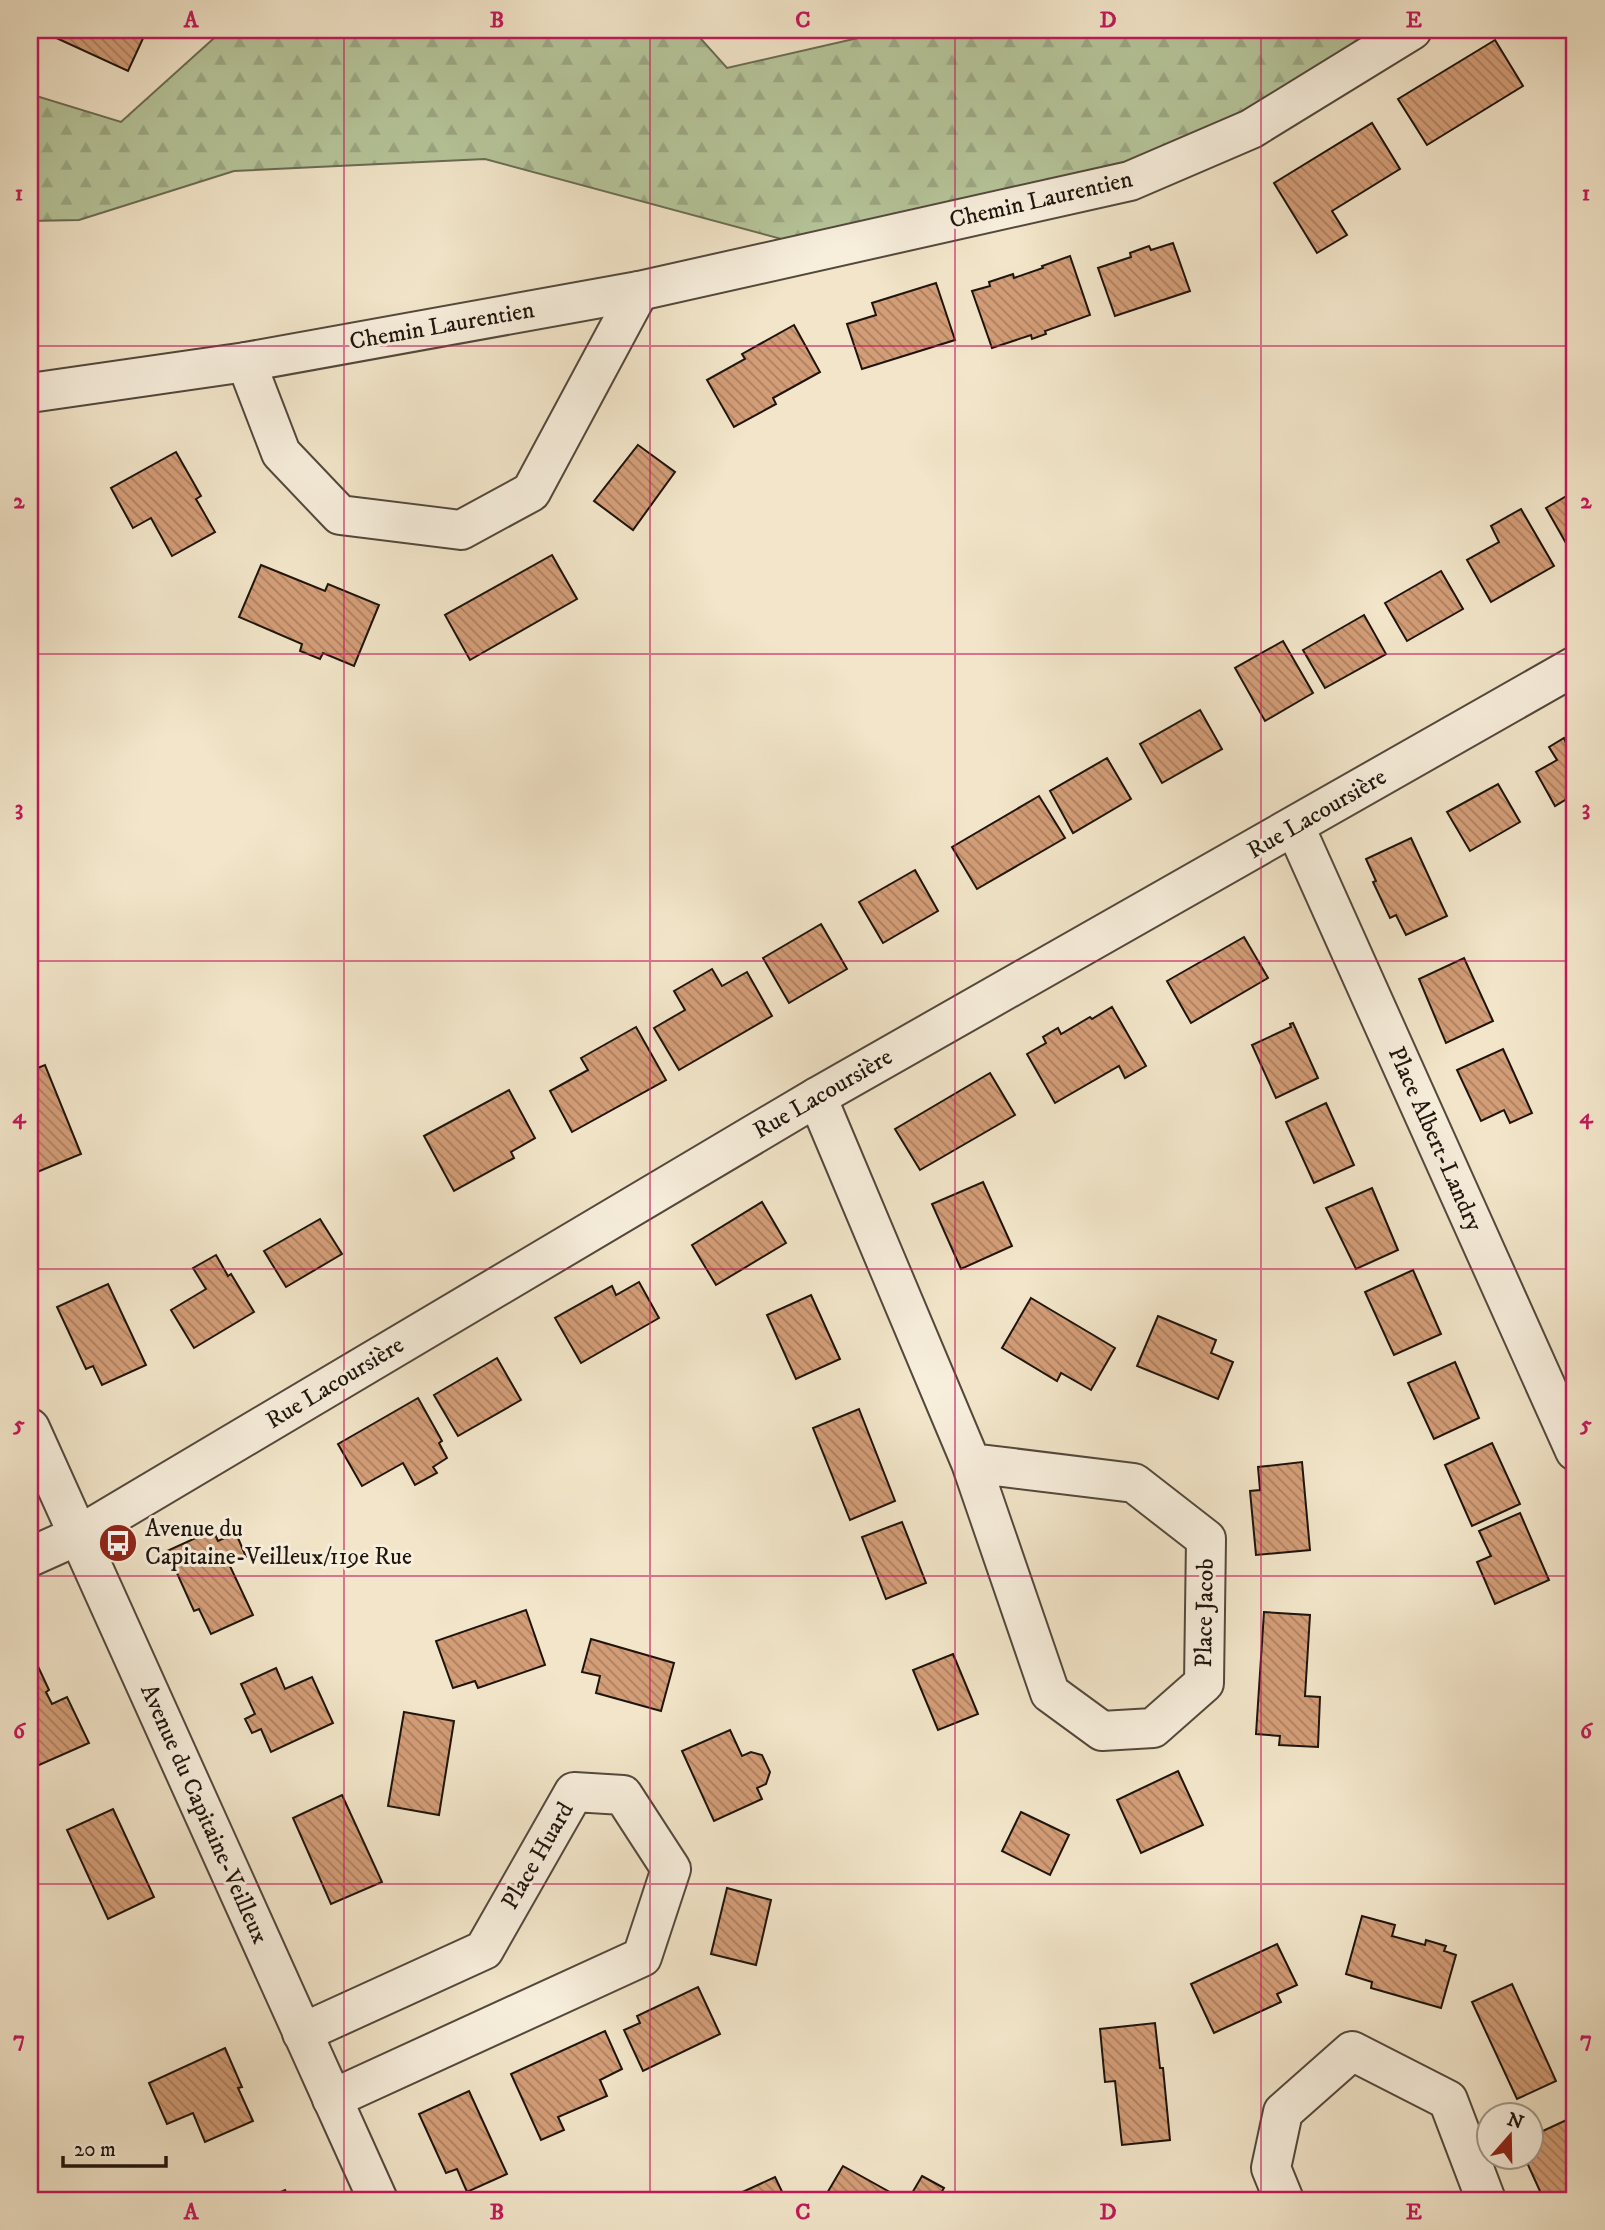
<svg xmlns="http://www.w3.org/2000/svg" width="1605" height="2230" font-family="'IM FELL DW Pica',serif">
<defs>
<pattern id="forest-firs" width="22" height="20" patternUnits="userSpaceOnUse" patternTransform="scale(1.75)"><rect width="22" height="20" fill="#b6c59a"/><path d="M5 1l3.5 6h-7zM16 11l3.5 6h-7z" fill="#9ca884"/></pattern>
<pattern id="building-back-hatch" width="6" height="6" patternUnits="userSpaceOnUse" patternTransform="scale(1.75)"><rect width="6" height="6" fill="#d39d77"/><path d="M-1 5l2 2M0 0l6 6M5-1l2 2" fill="none" stroke="#ab7f60"/></pattern>
</defs>
<rect width="100%" height="100%" fill="#f2e5c9"/>
<filter id="stains"><feTurbulence type="fractalNoise" baseFrequency=".00286" numOctaves="4"/><feColorMatrix values="0 0 0 0 .2 0 0 0 0 .09 0 0 0 0 .02 0 0 0 .5 -.17"/></filter>
<radialGradient id="worn" r=".72"><stop offset=".6" stop-color="#630" stop-opacity="0"/><stop offset="1" stop-color="#630" stop-opacity=".3"/></radialGradient>
<path fill="url(#forest-firs)" stroke="#6a6c54" stroke-width="2" d="M223 30H693L727 68 893 30H1386L1251 129 822 250 485 159 234 171 79 220 30 221V94L121 122Z"/>
<g fill="url(#building-back-hatch)" stroke="#1e140d" stroke-width="2">
<path d="M39 30H135L145 34 128 71Z"/>
<path d="M1495 40 1523 86 1427 145 1398 99Z"/>
<path d="M1372 123 1400 169 1332 211 1347 235 1317 253 1274 183Z"/>
<path d="M1173 243 1190 291 1115 316 1098 268 1131 257 1130 253 1149 246 1151 250Z"/>
<path d="M1070 256 1090 315 1045 331 1046 334 1032 339 1031 335 992 348 972 291 990 286 989 282 1013 274 1014 278 1043 268 1042 266Z"/>
<path d="M936 283 955 340 862 369 847 324 876 315 872 303Z"/>
<path d="M794 325 820 372 773 398 776 404 734 427 707 380 745 359 742 354Z"/>
<path d="M638 445 675 472 633 530 594 501Z"/>
<path d="M176 452 201 496 196 499 215 532 172 556 151 518 133 528 111 488Z"/>
<path d="M1575 491V550L1571 552 1546 508Z"/>
<path d="M1521 509 1554 566 1491 602 1467 560 1499 542 1491 526Z"/>
<path d="M552 555 577 599 470 660 445 615Z"/>
<path d="M261 565 325 591 328 584 379 605 354 666 323 653 320 659 300 651 302 644 239 617Z"/>
<path d="M1441 571 1463 609 1407 641 1385 603Z"/>
<path d="M1364 615 1386 654 1325 688 1303 650Z"/>
<path d="M1283 641 1313 693 1265 721 1235 668Z"/>
<path d="M1200 710 1222 749 1162 783 1140 744Z"/>
<path d="M1564 738 1566 743 1575 738V794L1555 806 1536 772 1557 760 1549 747Z"/>
<path d="M1107 758 1131 799 1073 833 1050 791Z"/>
<path d="M1498 784 1520 822 1470 851 1447 812Z"/>
<path d="M1039 796 1065 838 977 889 952 847Z"/>
<path d="M1411 838 1447 916 1406 935 1396 915 1390 918 1373 882 1376 881 1366 859Z"/>
<path d="M915 870 938 911 883 943 859 902Z"/>
<path d="M821 924 847 969 789 1003 763 958Z"/>
<path d="M1244 937 1268 978 1191 1023 1167 981Z"/>
<path d="M1464 958 1493 1021 1446 1043 1419 979Z"/>
<path d="M712 969 722 986 747 972 772 1016 679 1070 654 1028 685 1010 674 991Z"/>
<path d="M1112 1007 1146 1066 1125 1078 1119 1066 1055 1103 1027 1054 1046 1043 1043 1037 1058 1028 1061 1034 1090 1017 1092 1019Z"/>
<path d="M1293 1023 1318 1078 1276 1098 1252 1045 1291 1027 1290 1024Z"/>
<path d="M636 1027 666 1080 572 1132 550 1091 588 1070 581 1058Z"/>
<path d="M1503 1049 1532 1113 1510 1123 1504 1110 1481 1121 1457 1070Z"/>
<path d="M45 1065 81 1154 30 1175V1071Z"/>
<path d="M990 1073 1015 1115 920 1170 895 1129Z"/>
<path d="M509 1090 535 1138 511 1152 514 1158 454 1191 424 1136Z"/>
<path d="M1326 1103 1354 1165 1314 1183 1286 1122Z"/>
<path d="M983 1182 1012 1246 961 1269 932 1204Z"/>
<path d="M1372 1188 1398 1250 1356 1269 1326 1208Z"/>
<path d="M762 1202 786 1243 716 1285 692 1245Z"/>
<path d="M320 1219 342 1254 286 1287 264 1251Z"/>
<path d="M216 1255 228 1276 231 1274 254 1312 194 1348 171 1310 206 1289 193 1268Z"/>
<path d="M1413 1270 1441 1334 1394 1355 1365 1292Z"/>
<path d="M639 1282 659 1318 581 1363 555 1318 612 1286 616 1295Z"/>
<path d="M108 1284 146 1365 102 1385 93 1366 86 1369 57 1307Z"/>
<path d="M811 1295 840 1359 796 1379 767 1315Z"/>
<path d="M1031 1298 1115 1348 1091 1390 1061 1373 1057 1381 1002 1348Z"/>
<path d="M1158 1316 1216 1340 1211 1353 1233 1362 1218 1399 1137 1366Z"/>
<path d="M497 1358 521 1400 458 1436 434 1395Z"/>
<path d="M1455 1362 1479 1418 1434 1439 1408 1383Z"/>
<path d="M418 1398 442 1441 439 1443 447 1458 433 1467 437 1473 415 1485 403 1463 362 1486 338 1444Z"/>
<path d="M859 1409 895 1501 850 1520 813 1428Z"/>
<path d="M1492 1443 1520 1504 1472 1526 1445 1465Z"/>
<path d="M1302 1462 1310 1550 1256 1555 1250 1491 1260 1490 1258 1467Z"/>
<path d="M1520 1513 1549 1580 1495 1604 1477 1562 1491 1556 1479 1531Z"/>
<path d="M902 1522 926 1583 886 1599 862 1537Z"/>
<path d="M213 1530 218 1541 236 1533 246 1557 229 1564 253 1615 211 1634 199 1609 194 1611 167 1551Z"/>
<path d="M526 1610 545 1665 478 1688 475 1681 453 1688 436 1641Z"/>
<path d="M1264 1612 1310 1615 1305 1696 1320 1697 1318 1747 1279 1745 1280 1736 1256 1734Z"/>
<path d="M591 1639 674 1663 661 1711 596 1693 600 1676 582 1672Z"/>
<path d="M953 1654 978 1714 938 1730 913 1670Z"/>
<path d="M35 1660 49 1690 46 1692 52 1704 67 1697 89 1743 30 1769V1662Z"/>
<path d="M276 1668 285 1689 312 1677 333 1723 271 1752 261 1729 252 1733 245 1719 255 1714 241 1684Z"/>
<path d="M404 1712 454 1721 439 1815 388 1806Z"/>
<path d="M730 1730 742 1756 751 1752 762 1755 770 1772 766 1784 757 1788 762 1799 714 1821 682 1751Z"/>
<path d="M1178 1771 1203 1825 1141 1853 1117 1800Z"/>
<path d="M342 1795 382 1882 331 1904 293 1818Z"/>
<path d="M113 1809 154 1897 108 1919 67 1830Z"/>
<path d="M1021 1812 1069 1835 1050 1875 1002 1851Z"/>
<path d="M727 1888 771 1900 756 1965 711 1954Z"/>
<path d="M1362 1916 1395 1925 1392 1936 1425 1945 1426 1940 1446 1946 1444 1951 1456 1955 1441 2008 1371 1988 1372 1982 1346 1974Z"/>
<path d="M1277 1944 1297 1985 1277 1994 1281 2002 1214 2033 1191 1984Z"/>
<path d="M1512 1984 1556 2081 1517 2099 1472 2002Z"/>
<path d="M698 1987 720 2034 643 2071 624 2030 640 2023 637 2016Z"/>
<path d="M1155 2023 1160 2068H1163L1170 2140 1122 2145 1115 2081 1105 2082 1100 2029Z"/>
<path d="M605 2031 622 2069 600 2080 607 2096 558 2117 564 2130 541 2140 511 2074Z"/>
<path d="M225 2048 242 2087 238 2088 253 2121 205 2142 193 2113 167 2124 149 2083Z"/>
<path d="M469 2091 507 2174 467 2192 457 2169 446 2173 419 2114Z"/>
<path d="M1575 2116V2200H1544L1524 2156H1532V2136Z"/>
<path d="M843 2166 904 2200H823Z"/>
<path d="M922 2176 944 2188 937 2200H908Z"/>
<path d="M775 2177 786 2200H725Z"/>
<path d="M285 2190 290 2200H264Z"/>
<path d="M1196 2193 1197 2200H1137V2198Z"/>
</g>
<g fill="none" stroke-linecap="round" stroke-linejoin="round">
<g stroke="#53483c" stroke-width="42">
<g id="minor">
<path d="M246 362 281 453 340 515 461 530 531 492 639 291"/>
<path d="M30 393 246 362 639 291 1130 181 1251 129 1412 30"/>
<path d="M1295 827 1575 1451"/>
<path d="M817 1097 971 1463 1050 1693 1102 1731 1153 1728 1204 1683 1206 1539 1134 1483 971 1463"/>
<path d="M30 1428 378 2200"/>
<path d="M30 1557 79 1535 817 1097 1575 666"/>
<path d="M302 2033 484 1950 574 1792 623 1795 671 1869 642 1957 332 2099"/>
<path d="M1284 2200 1271 2168 1283 2112 1352 2051 1448 2100 1486 2200"/>
</g>
</g>
<use href="#minor" stroke="#f7eedc" stroke-width="38"/>
</g>
<path fill="none" stroke="#c2185b" stroke-width="2" stroke-opacity="0.55" d="M344 30V2200M650 30V2200M955 30V2200M1261 30V2200M30 346H1575M30 654H1575M30 961H1575M30 1269H1575M30 1576H1575M30 1884H1575"/>
<defs>
<g id="bus-disc" transform="scale(2.0125)"><circle r="9.5" fill="#8f2418" stroke="#f7eedc"/><path d="M-5-6H5V4H4V6H2V4H-2V6H-4V4H-5ZM-3.5-4V0h7V-4ZM-3.5 1.2v1.5H-2V1.2ZM2 1.2v1.5H3.5V1.2Z" fill="#fff"/></g>
</defs>
<g fill-rule="evenodd">
<use href="#bus-disc" x="118" y="1543"/>
</g>
<g text-anchor="middle" dominant-baseline="central" stroke-width="6" stroke-linejoin="round" paint-order="stroke">
<g font-size="24" fill="#1e140d" stroke="#f7eedc">
<text transform="translate(1041 200) rotate(-13)">Chemin Laurentien</text>
<text transform="translate(442 326) rotate(-10)">Chemin Laurentien</text>
<text transform="translate(1317 814) rotate(-30)">Rue Lacoursière</text>
<text transform="translate(823 1094) rotate(-30)">Rue Lacoursière</text>
<text transform="translate(1435 1139) rotate(66)">Place Albert-Landry</text>
<text transform="translate(335 1383) rotate(-31)">Rue Lacoursière</text>
<text transform="translate(1205 1613) rotate(-89)">Place Jacob</text>
<text transform="translate(204 1814) rotate(66)">Avenue du Capitaine-Veilleux</text>
<text transform="translate(538 1856) rotate(-60)">Place Huard</text>
</g>
<g font-size="24" fill="#1e140d" stroke="#f7eedc" text-anchor="start">
<text x="145" y="1529">Avenue du<tspan x="145" dy="28">Capitaine-Veilleux/119e Rue</tspan></text>
</g>
</g>
<rect width="1605" height="2230" fill="none" stroke="#f2e5c9" stroke-width="77"/>
<g transform="translate(1510 2136) rotate(20)"><circle r="33" fill="#f7eedc" stroke="#a09789" stroke-width="2"/>
<path d="M0-5L12 26L0 18L-12 26Z" fill="#8f2418"/>
<text y="-10" font-size="19" font-weight="bold" text-anchor="middle" fill="#1e140d">N</text>
</g>
<path d="M63 2156v10h103v-10" fill="none" stroke="#1e140d" stroke-width="3.5"/>
<text x="74" y="2156" font-size="21" fill="#1e140d" stroke="#f7eedc" stroke-width="5" paint-order="stroke">20 m</text>
<rect x="38" y="38" width="1528" height="2154" fill="none" stroke="#c2185b" stroke-width="2.5"/>
<g font-size="23" text-anchor="middle" font-weight="bold" fill="#c2185b">
<text x="191" y="27">A</text>
<text x="497" y="27">B</text>
<text x="803" y="27">C</text>
<text x="1108" y="27">D</text>
<text x="1414" y="27">E</text>
<text x="19" y="200">1</text>
<text x="1586" y="200">1</text>
<text x="19" y="508">2</text>
<text x="1586" y="508">2</text>
<text x="19" y="815">3</text>
<text x="1586" y="815">3</text>
<text x="19" y="1123">4</text>
<text x="1586" y="1123">4</text>
<text x="19" y="1431">5</text>
<text x="1586" y="1431">5</text>
<text x="19" y="1738">6</text>
<text x="1586" y="1738">6</text>
<text x="19" y="2046">7</text>
<text x="1586" y="2046">7</text>
<text x="191" y="2219">A</text>
<text x="497" y="2219">B</text>
<text x="803" y="2219">C</text>
<text x="1108" y="2219">D</text>
<text x="1414" y="2219">E</text>
</g>
<rect width="100%" height="100%" filter="url(#stains)"/>
<rect width="100%" height="100%" fill="url(#worn)"/>
</svg>
